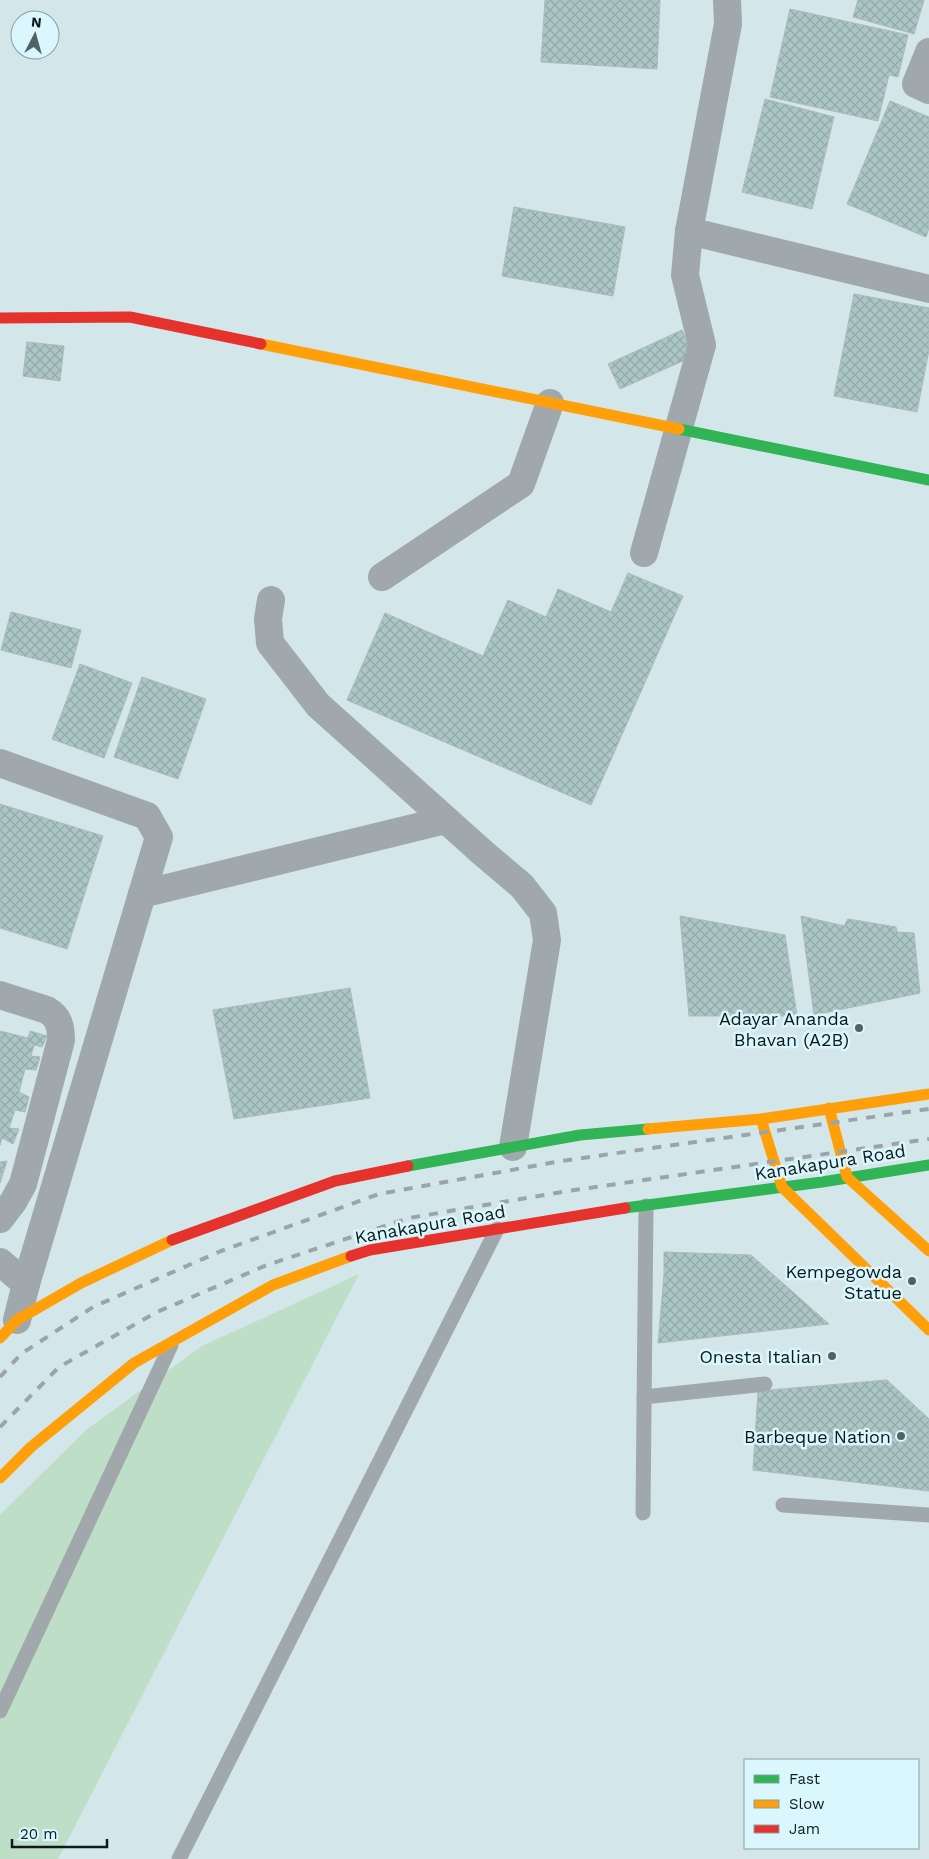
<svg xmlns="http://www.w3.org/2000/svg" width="929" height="1859" font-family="'Work Sans',sans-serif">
<defs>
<pattern id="building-cross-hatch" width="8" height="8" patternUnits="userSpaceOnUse" patternTransform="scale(1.25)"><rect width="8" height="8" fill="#abc6c4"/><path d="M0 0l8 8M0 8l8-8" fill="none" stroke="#92aaa8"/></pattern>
</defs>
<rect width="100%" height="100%" fill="#d3e6ea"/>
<path fill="#bedec7" d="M359 1274 58 1859H0V1515L86 1430 202 1346Z"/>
<g fill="url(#building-cross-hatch)" stroke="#abbaba">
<path d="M545 0H660L657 69 541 62Z"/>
<path d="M858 0H924L914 34 853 17Z"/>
<path d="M790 9 908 35 898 77 889 75 878 121 770 97Z"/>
<path d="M765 99 834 117 812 209 742 192Z"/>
<path d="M890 101 929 117V228L926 237 847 204Z"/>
<path d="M514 207 625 227 613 296 502 276Z"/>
<path d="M854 294 929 308V350L917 412 834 396Z"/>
<path d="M682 330 694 356 620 389 608 364Z"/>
<path d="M27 342 64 346 60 381 23 376Z"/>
<path d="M628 573 683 596 591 805 347 700 385 613 483 656 508 600 546 617 558 589 611 612Z"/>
<path d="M11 612 81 630 71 668 1 650Z"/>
<path d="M80 664 132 683 104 758 52 739Z"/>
<path d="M142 677 206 699 178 779 114 757Z"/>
<path d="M0 804 103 836 67 949 0 928Z"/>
<path d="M680 916 785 935 797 1016H689Z"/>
<path d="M801 916 844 926 848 919 896 927 897 932 914 933 920 993 814 1015Z"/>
<path d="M350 988 370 1098 234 1119 213 1010Z"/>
<path d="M0 1031 28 1038 30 1031 47 1036 42 1047 34 1045 31 1056 40 1057 36 1070 25 1069 19 1092 29 1097 25 1112 15 1110 9 1128 19 1129 13 1144 2 1138 0 1145Z"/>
<path d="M7 1161 0 1183V1162Z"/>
<path d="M664 1252 751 1255 829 1324 658 1343 664 1275Z"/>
<path d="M887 1380 929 1419V1491L753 1470 758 1391Z"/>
</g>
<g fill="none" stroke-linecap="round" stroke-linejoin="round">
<g stroke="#a1a8ab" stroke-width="15">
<path d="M644 1397 765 1384"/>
<path d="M783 1505 929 1515"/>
<path d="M643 1513 646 1206"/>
<path d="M0 1711 171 1345"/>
<path d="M179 1859 497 1229"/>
</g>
<g stroke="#a1a8ab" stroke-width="28">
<path d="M727 0 728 24 689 231 929 289"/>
<path d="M929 52 916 84 929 90"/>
<path d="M644 553 702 345 685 275 689 231"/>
<path d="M382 577 521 484 550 403"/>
<path d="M271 600 268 619 270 643 318 705 483 853 522 886 543 913 547 940 513 1147"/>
<path d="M0 763 147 816 159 837 26 1284 17 1320"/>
<path d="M142 894 446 820"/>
<path d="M0 995 47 1010C59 1017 61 1027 61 1040L23 1184 13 1202 0 1219"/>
<path d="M0 1262 26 1284"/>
</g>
<g stroke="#30b455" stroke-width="11">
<path d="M679 429 929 480"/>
<path d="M408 1166 580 1135 648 1129"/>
<path d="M625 1208 822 1182 929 1165"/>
</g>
<g stroke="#ff9f0a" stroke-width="11">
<path d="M261 344 679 429"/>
<path d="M829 1108 847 1177 929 1251"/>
<path d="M761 1119 782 1187 929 1330"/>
<path d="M648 1129 761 1119 929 1094"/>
<path d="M0 1338 17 1320 81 1283 172 1240"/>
<path d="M0 1478 31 1447 134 1363 273 1285 351 1256"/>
</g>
<g stroke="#e5322d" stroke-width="11">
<path d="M0 318 130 317 261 344"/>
<path d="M172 1240 335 1181 408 1166"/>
<path d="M351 1256 370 1250 625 1208"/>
</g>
<g stroke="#9ba5a9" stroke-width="4" stroke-dasharray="9 9" stroke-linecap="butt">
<path d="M0 1377 21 1354 93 1307 221 1251 379 1194 561 1161 929 1109"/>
<path d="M0 1427 59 1367 157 1312 267 1265 409 1218 568 1191 929 1139"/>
</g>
</g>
<g fill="#526165" stroke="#dbf7fe" stroke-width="2">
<circle cx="859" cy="1028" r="5"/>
<circle cx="912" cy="1281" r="5"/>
<circle cx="832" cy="1356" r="5"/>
<circle cx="901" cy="1436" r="5"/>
</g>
<g text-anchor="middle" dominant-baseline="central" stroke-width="5" stroke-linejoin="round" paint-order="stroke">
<g font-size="18" fill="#0d1a1d" stroke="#dbf7fe" text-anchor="end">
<text x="849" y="1018">Adayar Ananda<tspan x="849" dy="21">Bhavan (A2B)</tspan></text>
<text x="902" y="1271">Kempegowda<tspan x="902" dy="21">Statue</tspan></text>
<text x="822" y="1356">Onesta Italian</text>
<text x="891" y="1436">Barbeque Nation</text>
</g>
<g font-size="18" fill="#0d1a1d" stroke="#dbf7fe">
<text transform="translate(830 1162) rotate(-9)">Kanakapura Road</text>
<text transform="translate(430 1224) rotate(-10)">Kanakapura Road</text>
</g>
</g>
<rect x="744" y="1759" width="175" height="90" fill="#dbf7fe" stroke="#899fa4"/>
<rect x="754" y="1775" width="25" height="8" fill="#30b455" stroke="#899fa4"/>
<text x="789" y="1784" font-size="15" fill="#0d1a1d">Fast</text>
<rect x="754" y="1800" width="25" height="8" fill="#ff9f0a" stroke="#899fa4"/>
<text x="789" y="1809" font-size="15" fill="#0d1a1d">Slow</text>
<rect x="754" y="1825" width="25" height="8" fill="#e5322d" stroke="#899fa4"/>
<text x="789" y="1834" font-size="15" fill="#0d1a1d">Jam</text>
<g transform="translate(35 35) rotate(6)"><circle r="24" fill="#dbf7fe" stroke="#899fa4"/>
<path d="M0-4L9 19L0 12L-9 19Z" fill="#526165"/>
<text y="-8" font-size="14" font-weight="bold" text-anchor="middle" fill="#0d1a1d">N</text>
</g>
<path d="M12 1839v8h95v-8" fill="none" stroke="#0d1a1d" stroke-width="2.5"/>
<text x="20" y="1839" font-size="15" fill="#0d1a1d" stroke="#dbf7fe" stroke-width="4" paint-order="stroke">20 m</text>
</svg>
